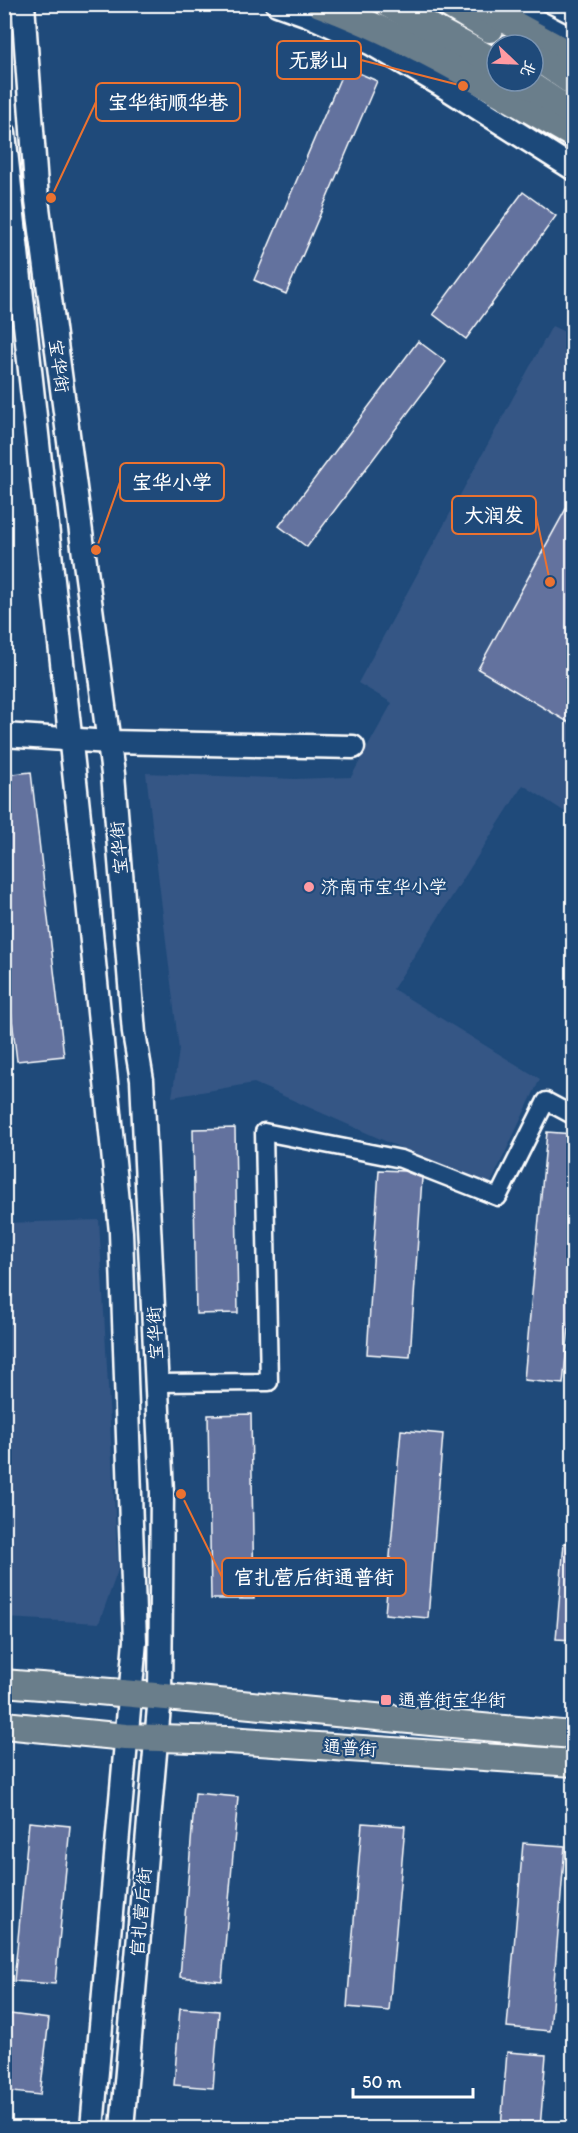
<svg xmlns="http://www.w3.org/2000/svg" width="578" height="2133" font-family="Itim,'LXGW WenKai TC',sans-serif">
<rect width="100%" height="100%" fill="#1f4a7a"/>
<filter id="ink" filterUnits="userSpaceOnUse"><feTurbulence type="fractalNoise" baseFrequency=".0167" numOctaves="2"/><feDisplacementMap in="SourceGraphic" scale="12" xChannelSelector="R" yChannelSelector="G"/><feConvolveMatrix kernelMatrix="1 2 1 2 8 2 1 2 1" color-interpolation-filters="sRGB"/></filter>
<g filter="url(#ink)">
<g fill="#345685">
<path d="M552 326 573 336V817L523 785 393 989 540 1079 489 1187 254 1083 172 1097 179 1050 146 773 295 779 351 777 392 703 358 683Z"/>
<path d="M99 1220 118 1570 99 1623 5 1618V1223Z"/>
</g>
<g fill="#64729e" stroke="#fff" stroke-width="1.5">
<path d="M345 67 377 81 286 294 254 280Z"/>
<path d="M523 192 556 216 466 339 433 314Z"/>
<path d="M418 341 446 362 307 547 279 526Z"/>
<path d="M573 496V725L478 669Z"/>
<path d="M31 772 64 1056 17 1061 4 953V775Z"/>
<path d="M235 1128 238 1313 196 1314 193 1129Z"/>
<path d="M547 1132 573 1134V1289L563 1384 524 1380Z"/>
<path d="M379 1170 404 1171 422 1178 410 1357 367 1354Z"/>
<path d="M251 1414 254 1599H211L208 1415Z"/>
<path d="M401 1430 443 1434 428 1618 385 1614Z"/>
<path d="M564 1543H573V1640L556 1639Z"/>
<path d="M195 1793 238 1797 222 1981 180 1977Z"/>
<path d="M29 1822 70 1826 55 1984 14 1981Z"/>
<path d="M362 1823 405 1826 389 2011 347 2007Z"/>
<path d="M523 1843 565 1846 550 2031 507 2027Z"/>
<path d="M180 2008 219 2011 213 2088 174 2085Z"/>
<path d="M10 2014 49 2019 40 2095 4 2091V2057Z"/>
<path d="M507 2052 546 2055 540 2128H501Z"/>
</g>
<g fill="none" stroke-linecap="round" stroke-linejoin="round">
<g stroke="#fff" stroke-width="21">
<path id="street" d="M157 1383 269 1382 264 1132 401 1159 498 1197 546 1101 574 1116"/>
</g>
<g stroke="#fff" stroke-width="27">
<g id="secondary">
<path d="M23 4 37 200 113 774 134 1033 142 1080 162 1493 160 1696 122 2128"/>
<path d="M277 4 308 15 372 44 440 84 574 169"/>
<path d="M504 4 574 41"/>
<path d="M4 133 85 872 121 1232 135 1641 92 2128"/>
<path d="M4 735 109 742 353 747"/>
</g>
</g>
<g stroke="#fff" stroke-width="30">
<g id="primary">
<path d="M320 4C409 37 491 88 574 135"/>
<path d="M388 4 497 63"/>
<path d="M448 4 490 29"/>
<path d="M477 4 574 57"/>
<path d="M533 55 574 83"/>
<path d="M524 81 574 114"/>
<path d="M4 1683C194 1698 384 1719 574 1735"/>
<path d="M4 1725 126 1737 228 1740 574 1763"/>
</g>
</g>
<use href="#street" stroke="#1f4a7a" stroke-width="16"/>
<use href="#secondary" stroke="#1f4a7a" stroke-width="22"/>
<use href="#primary" stroke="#6b7e8b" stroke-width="26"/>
</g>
</g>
<g fill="#ff9aa2" stroke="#1f4a7a" stroke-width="2">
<circle cx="309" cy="887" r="6"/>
<rect x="380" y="1694" width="12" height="12" rx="3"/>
</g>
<g text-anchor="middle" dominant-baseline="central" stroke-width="4.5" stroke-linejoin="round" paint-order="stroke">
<g font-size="18" fill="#fff" stroke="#1f4a7a">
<text transform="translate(59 366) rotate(82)">宝华街</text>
<text transform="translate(119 848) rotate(-95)">宝华街</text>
<text transform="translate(155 1333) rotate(-93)">宝华街</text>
<text transform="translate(350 1748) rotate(4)">通普街</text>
<text transform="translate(141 1912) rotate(-85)">官扎营后街</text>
</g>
<g font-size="18" fill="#fff" stroke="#1f4a7a" text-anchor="start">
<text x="321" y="887">济南市宝华小学</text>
<text x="398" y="1700">通普街宝华街</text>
</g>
</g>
<path fill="none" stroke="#eb7230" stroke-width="2" d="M463 86L361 60M51 198L96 102M96 550L120 482M550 582L536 515M181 1494L222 1577"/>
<g fill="#eb7230" stroke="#1f4a7a" stroke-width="2">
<circle cx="463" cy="86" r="6"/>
<circle cx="51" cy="198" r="6"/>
<circle cx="96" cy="550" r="6"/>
<circle cx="550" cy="582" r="6"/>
<circle cx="181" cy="1494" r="6"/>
</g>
<g fill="#1f4a7a" stroke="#eb7230" stroke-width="2">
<rect x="277" y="41" width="84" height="38" rx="6"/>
<rect x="96" y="83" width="144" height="38" rx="6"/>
<rect x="120" y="463" width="104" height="38" rx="6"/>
<rect x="452" y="496" width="84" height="38" rx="6"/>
<rect x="222" y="1558" width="184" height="38" rx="6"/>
</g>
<g font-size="20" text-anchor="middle" font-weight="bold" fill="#fff">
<text x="319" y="67">无影山</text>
<text x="168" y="109">宝华街顺华巷</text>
<text x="172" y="489">宝华小学</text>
<text x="494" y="522">大润发</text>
<text x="314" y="1584">官扎营后街通普街</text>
</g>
<rect width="578" height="2133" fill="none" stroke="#1f4a7a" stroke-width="24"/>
<rect x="12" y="12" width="554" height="2109" fill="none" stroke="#fff" stroke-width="2" filter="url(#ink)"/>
<g transform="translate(515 63) rotate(113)"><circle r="28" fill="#1f4a7a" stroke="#7992af" stroke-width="1.5"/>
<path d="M0-4.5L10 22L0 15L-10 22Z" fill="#ff9aa2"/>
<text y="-9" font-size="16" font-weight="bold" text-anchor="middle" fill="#ffffff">北</text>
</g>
<path d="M353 2088v9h120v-9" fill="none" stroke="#ffffff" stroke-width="3"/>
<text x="362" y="2088" font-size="18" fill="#ffffff" stroke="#1f4a7a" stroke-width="4.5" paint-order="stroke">50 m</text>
</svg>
